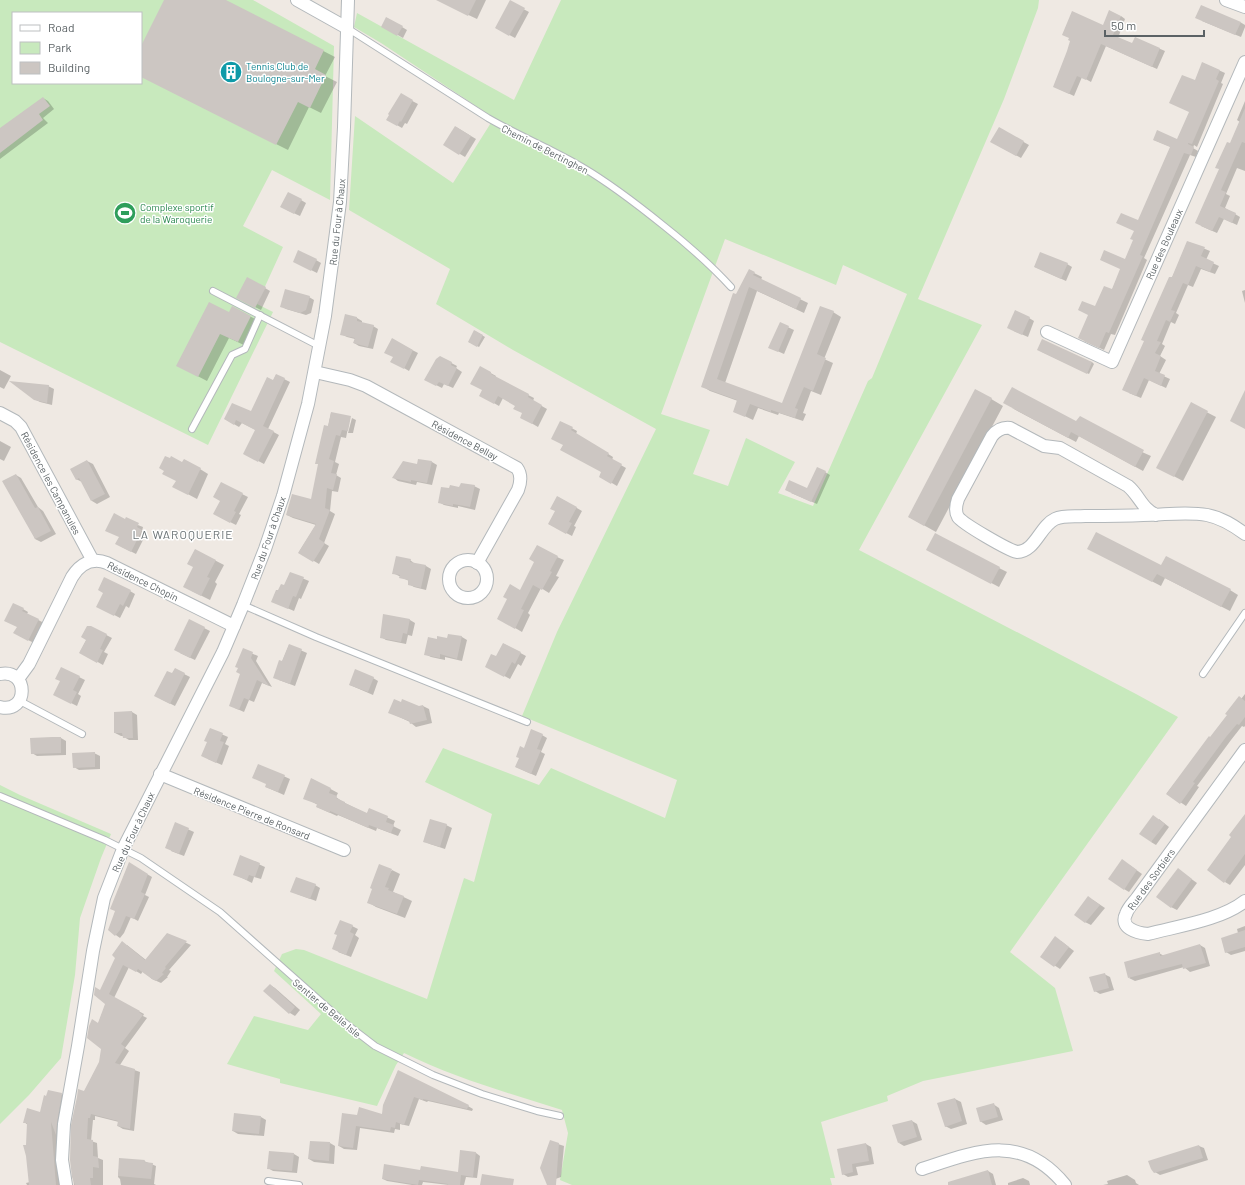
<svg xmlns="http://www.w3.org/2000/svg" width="1245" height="1185" font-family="Barlow,sans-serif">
<rect width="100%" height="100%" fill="#efe9e3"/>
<g fill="#c8e9bd" fill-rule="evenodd">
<path d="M0 0H253L334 46 330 200 272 170 243 226 283 247 257 304 273 312 208 445 0 342ZM13 13H141V83H13Z"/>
<path d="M561 0H1039L1038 8 1004 99 918 299 982 325 859 550 1136 694 1178 717 1010 952 1055 988 1073 1051 923 1081 887 1096 888 1101 821 1122 835 1178H830L832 1185H572L560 1180 568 1133 562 1110C509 1093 454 1078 404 1053L396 1065 377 1106 280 1083V1079L227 1064 254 1016 308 1030 321 1014 274 971 282 954 296 949 304 950 427 999 464 878 474 882 492 814 425 782 443 748 539 785 551 768 665 818 677 780 522 716 557 632 656 429 513 350 436 304 450 269 349 210 355 116 453 183 494 118 381 43 354 27 357 13 514 100ZM725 239 836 285 843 265 907 294 872 378 868 381 813 506 778 493 795 462 746 438 728 486 693 474 710 430 661 414Z"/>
<path d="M0 785 20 795 111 834 101 858 80 918 75 975 61 1058 29 1095 0 1124Z"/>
</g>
<g fill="#0003">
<path d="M165 0H224L335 57 325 76 337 82 321 113 309 107 288 150 141 76V49Z"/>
<path d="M449 0H486L477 19 460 11Z"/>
<path d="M510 2 529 12 515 38 496 28Z"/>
<path d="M1121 16 1125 19 1118 38 1133 44 1135 38 1165 51 1157 69 1106 46 1091 82 1082 77 1074 96 1059 89 1103 27Z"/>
<path d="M387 18 407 30 403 38 382 26Z"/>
<path d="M1202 21 1240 22 1245 25V27L1241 37Z"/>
<path d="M1203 63 1225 73 1221 83 1223 84 1197 147 1194 145 1193 148 1198 151 1196 157 1190 155 1144 258 1147 260 1115 335 1111 334 1104 350 1084 341 1089 315 1112 290 1134 240 1139 222 1171 147 1154 140 1177 141 1190 112 1195 82Z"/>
<path d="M401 95 418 104 407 124 405 123 402 128 388 120Z"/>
<path d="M43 98 48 101 54 109 43 118 48 123 0 159V130Z"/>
<path d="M1245 101V171L1237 168 1226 194 1230 196 1225 208 1240 217 1237 225 1224 219 1217 233 1201 226 1230 145 1240 122 1237 120Z"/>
<path d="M456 127 476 139 465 157 445 145Z"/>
<path d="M999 128 1029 145 1021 158 997 145Z"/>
<path d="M301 200 306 203 300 216 287 210Z"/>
<path d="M1188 242 1210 251 1206 260 1219 266 1215 274 1201 269 1193 287 1188 285 1176 313 1179 315 1175 324 1171 322 1162 344 1165 346 1160 356 1166 360 1159 374 1170 379 1166 388 1149 380 1141 398 1129 393 1172 278Z"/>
<path d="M316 260 321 263 317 273 299 264Z"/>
<path d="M1067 264 1072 267 1066 281 1035 267Z"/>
<path d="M754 273 762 277 761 280 808 303 804 313 757 291 725 383 783 404 833 312 841 317 824 359 833 363 821 395 811 391 803 413 806 414 803 421 779 413 778 415 758 408 753 420 734 411 738 401 710 391 702 386 736 295Z"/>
<path d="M265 288 270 291 261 310 243 301Z"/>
<path d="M1245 290V303L1242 291Z"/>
<path d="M309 297 314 300 311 313 306 315 286 309 281 306Z"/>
<path d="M233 307 259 321 246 346 229 338 207 381 186 370 230 313Z"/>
<path d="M357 318 362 321V323L373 326 378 329 373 349 359 346 354 343 355 339 347 337 341 334Z"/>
<path d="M1029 318 1034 321 1028 337 1014 331Z"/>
<path d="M781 324 794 330 784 354 775 350Z"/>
<path d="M475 331 485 337 479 347 469 342Z"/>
<path d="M393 340 418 353 409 371 392 361 394 357Z"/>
<path d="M1040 351 1092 362 1094 364 1089 374Z"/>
<path d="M440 357 457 366 456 368 462 372 453 388 444 384 442 388 430 382Z"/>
<path d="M480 367 496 376 495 378 534 398 533 401 547 409 538 427 521 417 523 413 516 406 503 398 499 406 480 395 483 390Z"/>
<path d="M0 370 11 376 4 389 0 387Z"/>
<path d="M276 375 290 382 268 429 279 435 264 464 249 456 256 430 242 423 239 427 225 419 251 412 273 381Z"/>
<path d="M48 386 54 389 52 405 40 402 34 399Z"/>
<path d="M976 390 1003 406 936 532 909 517Z"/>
<path d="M1191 404 1216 417 1183 481 1166 472Z"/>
<path d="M1012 408 1077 423 1151 456 1143 471 1079 436 1076 442Z"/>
<path d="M331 413 351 417H350L346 438 341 437 335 462 339 464 336 475 341 478 338 492 332 491 330 511 335 514 324 543 329 546 319 564 299 552 316 525 293 518 287 515 312 500 319 464 316 463 328 427Z"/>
<path d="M352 418 356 420 353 433H348Z"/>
<path d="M561 422 577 431 576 434 613 457 612 460 626 468 617 486 600 476 602 472 564 445Z"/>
<path d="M0 441 11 447 4 461 0 459Z"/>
<path d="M87 461 93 464 110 497 97 504 92 501 82 482 76 479Z"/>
<path d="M432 462 437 465 432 485 417 482 416 485 398 481 394 478 418 465Z"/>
<path d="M183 463 200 469 208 474 197 499 182 491 177 481Z"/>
<path d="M825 472 830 475 817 504 791 493 807 490Z"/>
<path d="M16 475 21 478 38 507 43 511 56 534 41 542 35 539Z"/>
<path d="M474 486 480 489 475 510 458 506V508L444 505 439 502 460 488Z"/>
<path d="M242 494 248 497 239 514 241 515 236 525 220 517 221 501Z"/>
<path d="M558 497 582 511 574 526 576 527 572 536 549 524 556 511Z"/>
<path d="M125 520 143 527 142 531 146 534 136 554 122 547Z"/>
<path d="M195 550 224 565 215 582 217 584 210 600 192 591Z"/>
<path d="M1097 553 1161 566 1230 590 1238 595 1230 611 1165 578 1161 586Z"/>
<path d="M936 554 999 568 1007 572 999 587Z"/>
<path d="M557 557 564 560 556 576 559 577 549 593 541 588 528 613 530 615 522 632 498 618 509 598 520 591Z"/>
<path d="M410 560 415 564 426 566 431 569 426 590 414 587 409 584V581L393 573Z"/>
<path d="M290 573 309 581 301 599 299 598 294 611 278 604Z"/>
<path d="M130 591 135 594 129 608 126 606 120 618 103 609Z"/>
<path d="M23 609 28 612 27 614 44 623 34 643 20 636 18 627 11 623Z"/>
<path d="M384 616 410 620 415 623 412 636 408 635 406 644 386 640 381 637Z"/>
<path d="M91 627 112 638 104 652 108 654 103 665 80 652 87 639Z"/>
<path d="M204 628 210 631 195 660 180 653Z"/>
<path d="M449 635 462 637 467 640 462 661 445 657V660L431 657 425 654 437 640 448 639Z"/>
<path d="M504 644 526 656 521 666 518 664 510 679 486 666 497 657Z"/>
<path d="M289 645 307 653 295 686 279 680 282 662Z"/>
<path d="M244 650 258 656 256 661 272 687 262 683 254 702 249 700 244 712 235 708 241 674Z"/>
<path d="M61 668 85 680 78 694 81 696 77 706 59 697Z"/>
<path d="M184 674 190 677 175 706 161 699 172 675Z"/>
<path d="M373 678 378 681 373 695 350 685Z"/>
<path d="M1245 694V726L1244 727 1242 726 1231 740 1197 786 1199 787 1186 806 1167 793Z"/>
<path d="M402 703 418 707 423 706 429 709 432 723 416 727 411 723 410 722 395 715Z"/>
<path d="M132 712 137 715 138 740H129L124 737V736H121L115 733Z"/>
<path d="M210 729 228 737 225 744 229 746 222 765 208 759V742Z"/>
<path d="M542 735 547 738 541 752 545 754 536 776 516 767 524 749Z"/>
<path d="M61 738 66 741V755L37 756 32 753Z"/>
<path d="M94 753 100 756V769L79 770 74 767Z"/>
<path d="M259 765 290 779 284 795 266 787 267 784Z"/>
<path d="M312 779 338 793 336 797 343 802 367 814 369 809 395 821 393 826 401 830 398 836 377 828 376 831 338 815 337 816 317 807 318 805 305 798Z"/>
<path d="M1159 819 1169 827 1156 845 1151 842Z"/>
<path d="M176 824 194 832 184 856 171 851Z"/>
<path d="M446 825 452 828 445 849 430 844 424 841Z"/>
<path d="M1245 825V865L1230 885 1225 882Z"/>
<path d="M241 856 265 867 261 879 254 877 252 883 234 874Z"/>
<path d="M130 864 152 877 145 895 149 897 138 921 131 917 124 933 120 938 109 930 116 911Z"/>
<path d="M1128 864 1142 874 1129 892 1124 889Z"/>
<path d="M392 870 400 874 393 892 412 901 405 918 376 907 368 902Z"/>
<path d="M1183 873 1197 883 1177 910 1171 907Z"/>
<path d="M315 885 320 888 316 901 297 894Z"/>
<path d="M1093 900 1105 908 1091 925 1085 922Z"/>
<path d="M352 926 358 929 355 935 359 938 351 957 338 952Z"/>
<path d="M1245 926V951L1231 955 1226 952 1238 933 1237 929Z"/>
<path d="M168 934 191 945 169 970 171 971 167 977H168L161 983 152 979 143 971 141 974 129 967 114 998 144 1014 143 1016 147 1018 125 1048 129 1051 120 1065 140 1072 134 1131 123 1129 118 1126 119 1122 95 1116V1120H93L91 1141 97 1143 98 1158 103 1160V1185H74L71 1160 84 1092 100 1063 102 1049 98 1024 106 1004 101 991 127 945 146 960Z"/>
<path d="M1061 941 1074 951 1060 969 1042 957Z"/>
<path d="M1200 945 1205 948 1210 966 1190 972 1184 967 1135 981 1129 978 1159 953 1164 956Z"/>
<path d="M1104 974 1110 977 1114 990 1100 994 1095 991Z"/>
<path d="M270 985 275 988 300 1010 295 1016 290 1013Z"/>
<path d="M398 1071 468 1106 473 1109 472 1111 428 1101 427 1102 419 1099 409 1126 400 1124V1130L395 1129 394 1133 360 1128 357 1150 344 1149 339 1146 358 1117 382 1115Z"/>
<path d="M62 1094 66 1097 63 1185H27L26 1183 30 1182 27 1146 28 1125 24 1122 41 1113Z"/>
<path d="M955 1099 961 1102 967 1124 951 1129 945 1126Z"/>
<path d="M993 1104 999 1108 1003 1120 986 1125 980 1121Z"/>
<path d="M261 1117 266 1120 264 1136 238 1134 233 1131Z"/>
<path d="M912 1121 917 1124 922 1140 904 1146 899 1143Z"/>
<path d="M330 1143 335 1146 334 1164 314 1162 309 1159Z"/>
<path d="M558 1144 564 1146 561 1177 550 1181Z"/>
<path d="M866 1144 871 1147 874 1164 856 1167 858 1175 848 1177 843 1174Z"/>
<path d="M1199 1146 1204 1148 1208 1160 1160 1175 1155 1172Z"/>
<path d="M461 1151 476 1153 480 1156 477 1178 466 1177 464 1185H449L423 1182 422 1185H412L387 1181 383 1179 421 1171 459 1173Z"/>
<path d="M294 1154 299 1157 297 1173 273 1171 268 1168Z"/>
<path d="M120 1159 144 1161 156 1166 154 1184 156 1185H121L120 1179 118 1177Z"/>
<path d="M988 1171 993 1174 996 1185H960Z"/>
<path d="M1127 1175 1135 1180 1136 1183 1139 1185H1103L1108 1184 1107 1181Z"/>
<path d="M1023 1178 1029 1181 1030 1185H1008V1183Z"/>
</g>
<g fill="#ccc6c2">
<path d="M164 0H226L324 50 315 69 326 75 310 108 298 102 276 145 141 77V46Z"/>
<path d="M436 0H476L468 16Z"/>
<path d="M510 0 525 8 509 36 495 28Z"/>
<path d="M1201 5 1241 22 1235 35 1195 18Z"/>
<path d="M1109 10 1121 16 1113 35 1132 43 1135 37 1160 48 1152 67 1101 44 1086 80 1077 76 1069 94 1053 87 1067 51 1070 41 1068 40 1069 38 1062 35 1072 11 1103 25Z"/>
<path d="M386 17 403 26 397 36 381 27Z"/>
<path d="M1202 62 1220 70 1216 79 1219 81 1192 144 1188 143V144L1194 147 1191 155 1184 153 1140 255 1143 256 1109 333 1106 332 1099 348 1078 338 1088 315 1078 310 1082 301 1095 306 1104 286 1112 289 1120 269 1100 260 1104 250 1125 259 1133 240 1130 239 1134 231 1116 223 1121 213 1138 220 1170 147 1153 140 1157 130 1177 139 1189 112 1169 103 1182 75 1195 80Z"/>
<path d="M401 93 413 100 401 122 400 121 397 126 386 120 389 115 388 114Z"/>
<path d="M43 97 50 106 39 114 43 120 0 153V128Z"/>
<path d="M1245 108V143L1242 142 1221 190 1226 192 1220 206 1236 213 1232 223 1219 217 1212 231 1195 223 1219 169 1215 168 1227 142 1230 143Z"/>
<path d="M455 126 471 136 459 155 443 145Z"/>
<path d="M999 127 1024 141 1016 156 990 142Z"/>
<path d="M288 192 302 199 294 214 280 207Z"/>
<path d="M1187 241 1205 247 1201 256 1214 262 1210 272 1196 266 1188 285 1183 283 1171 310 1175 311 1170 322 1166 320 1157 341 1161 342 1155 353 1161 356 1155 371 1165 375 1161 386 1144 378 1136 396 1122 390 1144 341 1141 340 1169 277H1172Z"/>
<path d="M298 250 317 259 311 271 293 262Z"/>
<path d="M1040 252 1068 263 1061 279 1034 267Z"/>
<path d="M749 269 755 272 753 275 801 298 796 309 749 287 717 379 782 403 820 306 834 311 817 354 826 358 813 391 804 387 795 408 798 409 795 418 771 410V412L750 404 745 417 733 412 737 400 701 387 733 293 736 294Z"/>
<path d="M247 277 266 287 255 308 236 298Z"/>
<path d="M285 289 310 296 306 310 300 313 280 307Z"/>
<path d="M209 302 229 312 232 306 251 316 238 342 220 334 198 377 176 366Z"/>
<path d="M1015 310 1030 317 1022 335 1007 328Z"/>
<path d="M345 314 357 317V321L374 325 368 347 353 343 355 338 340 335Z"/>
<path d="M780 322 789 326 778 352 768 348Z"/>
<path d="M474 330 483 335 477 347 468 342Z"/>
<path d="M392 338 413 350 404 369 390 362 393 357 384 353Z"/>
<path d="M1042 339 1092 362 1087 374 1037 350Z"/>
<path d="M440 356 452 362 451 365 457 368 448 386 439 382 436 386 424 380 436 359Z"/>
<path d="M480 366 491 372V374L529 394 528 397 542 405 532 424 520 418 522 413 513 409 515 406 498 396 494 404 479 396 482 390 470 384Z"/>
<path d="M276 374 285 378 263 426 274 431 258 462 243 454 255 430 236 420 234 425 224 419 232 403 251 411 267 377 273 380Z"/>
<path d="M9 381 49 385 47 403 34 400Z"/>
<path d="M1012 387 1076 421 1080 416 1144 450 1135 467 1071 432 1068 438 1003 403Z"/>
<path d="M975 389 992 398 924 526 908 517Z"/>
<path d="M1245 390V429L1230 421Z"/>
<path d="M1191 402 1208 411 1174 477 1156 468Z"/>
<path d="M331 412 351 416 348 431 342 430 340 436 336 435 329 459 334 461 331 473 337 474 333 490 327 488 325 508 330 510 319 539 325 543 313 562 298 553 316 524 286 515 292 494 311 499 318 464H315L324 425 328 426Z"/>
<path d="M560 421 573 427 571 430 609 453 607 456 622 464 611 484 599 477 601 472 560 450 563 445 551 439Z"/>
<path d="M165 456 170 458 171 456 182 462 184 459 201 468 188 495 172 487 176 481 162 474 164 471 159 468Z"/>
<path d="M418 459 432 461 427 483 411 480V482L392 478 403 461 417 464Z"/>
<path d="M87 460 105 494 91 501 79 478 76 480 70 469Z"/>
<path d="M817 467 826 471 811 502 785 490 789 480 807 488Z"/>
<path d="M16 474 35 508 38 507 51 531 35 539 2 481Z"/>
<path d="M221 482 243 493 234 511 236 512 230 523 213 514 220 501 213 497Z"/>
<path d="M461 483 475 485 470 507 453 504V506L438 503 441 487 449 488 450 485 459 487Z"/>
<path d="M557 496 577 507 569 522 572 523 566 534 548 524 555 511 550 509Z"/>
<path d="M114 513 125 519 126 517 139 523 137 527 142 530 131 552 115 544 119 537 105 531Z"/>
<path d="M1096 532 1161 565 1166 556 1231 589 1221 607 1157 574 1152 582 1087 549Z"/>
<path d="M935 533 1000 567 991 584 926 550Z"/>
<path d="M537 545 558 556 550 571 552 572 542 590 533 585 521 609 524 610 515 629 497 619 507 599 503 597 510 584 520 590 534 562 529 559Z"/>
<path d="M195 549 216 560 207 577 210 578 201 596 183 587 193 567 187 564Z"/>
<path d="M396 556 411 559 410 562 426 565 421 588 408 585V580L399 578 400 575 392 574Z"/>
<path d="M290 572 304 577 296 597 293 596 288 609 271 602 276 590H278L281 584 284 585Z"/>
<path d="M104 577 131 590 123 606 120 604 114 616 96 607 103 593 98 590Z"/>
<path d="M13 603 24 608 22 611 39 619 28 641 13 633 17 627 4 621Z"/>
<path d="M383 614 410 619 407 634 403 633 401 642 380 638Z"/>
<path d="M189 619 205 627 190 658 174 650Z"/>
<path d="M87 626H91L107 634 100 649 103 650 97 663 79 653 86 640 81 637Z"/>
<path d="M448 634 462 636 457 659 440 654V658L424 655 428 637 437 639V636L447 638Z"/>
<path d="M503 643 521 652 515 664 512 662 504 677 485 667 491 654 496 656Z"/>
<path d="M289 644 302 649 290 684 273 678 279 660 282 661Z"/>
<path d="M243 648 253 652 251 658 269 686 257 680 249 700 244 698 239 710 229 706 240 674 236 672 238 668 235 667Z"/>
<path d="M61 667 80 676 73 690 77 692 71 704 53 695 60 681 55 679Z"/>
<path d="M175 668 185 673 170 704 154 696 167 671 172 673Z"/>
<path d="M355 669 374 677 368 692 349 685Z"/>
<path d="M1239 696 1245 701V717L1239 725 1237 724 1226 737 1193 782 1195 783 1180 804 1166 794 1209 736 1210 737 1227 715 1225 714Z"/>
<path d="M394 699 401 702 402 699 419 706 423 705 427 720 410 724 409 721 388 713Z"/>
<path d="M132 711 133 738H123L122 733H114V712Z"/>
<path d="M210 728 223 733 220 741 224 742 216 763 201 756 207 742 204 741Z"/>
<path d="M531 729 543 734 537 749 541 750 531 774 515 767 519 758 516 757 520 746 524 748Z"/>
<path d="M52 737H61V753L31 754 30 738Z"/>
<path d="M95 752V767L73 768 72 753Z"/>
<path d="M258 764 285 775 278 792 265 787 266 784 252 778Z"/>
<path d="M311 778 331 788 329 793 337 796 336 798 345 802V803L367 813 369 808 388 816 386 822 394 825 391 833 369 825 368 828 330 811V813L316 807 317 804 303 799Z"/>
<path d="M1245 814V854L1224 883 1207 870 1231 837 1229 835Z"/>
<path d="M1153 815 1165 824 1151 842 1139 834Z"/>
<path d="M430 819 447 824 440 847 423 842Z"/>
<path d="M175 822 189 828 179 854 165 848Z"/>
<path d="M240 855 260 863 255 877 249 875 247 880 233 875Z"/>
<path d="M1122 859 1137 870 1124 890 1108 879Z"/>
<path d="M129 862 148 874 141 892 145 894 134 919 126 916 120 930 115 936 108 930 115 911 110 909Z"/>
<path d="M379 864 392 869 385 887 389 888 388 890 404 896 397 914 367 903 372 889 370 888Z"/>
<path d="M1178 868 1192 879 1171 908 1156 897Z"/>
<path d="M296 877 316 884 310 899 290 892Z"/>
<path d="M1088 896 1100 905 1085 923 1074 915Z"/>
<path d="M340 920 353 925 350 932 354 934 346 955 332 949 337 935 334 934Z"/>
<path d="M1245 930V947L1225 953 1221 938Z"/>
<path d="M167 933 187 941 165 967 166 968 162 973 164 974 156 981 152 979 138 969 136 972 123 965 109 994 140 1011 139 1012 143 1015 121 1044 125 1047 115 1063 135 1069 130 1129 117 1126 118 1121 91 1114 90 1118H88L87 1139 93 1140V1156L98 1157 99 1168 93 1167V1178H90L91 1185H75L72 1177 70 1160 71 1125 77 1097 78 1089 84 1091 99 1062 101 1049 87 1038 89 1026 92 1019 98 1023 105 1004 94 995 95 987 100 990 115 958 112 955 122 941 145 960Z"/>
<path d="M1055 936 1069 947 1054 967 1040 957Z"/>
<path d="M1200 944 1206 963 1183 969 1182 964 1128 978 1124 962 1160 952V956Z"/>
<path d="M1105 973 1109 988 1094 992 1089 977Z"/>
<path d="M270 984 295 1007 289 1014 263 991Z"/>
<path d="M398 1070 469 1105 467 1109 423 1099V1100L414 1097 404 1125 396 1122 395 1128 391 1127 390 1131 356 1126 353 1148 338 1146 342 1113 357 1115 359 1107 382 1114 383 1105Z"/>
<path d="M48 1090 62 1093 57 1123 56 1135 51 1122 56 1185H29L26 1156 23 1145H26L27 1123H23L27 1108 40 1112 44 1095 46 1096Z"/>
<path d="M955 1098 962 1121 945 1127 937 1103Z"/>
<path d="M994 1103 998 1117 980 1122 976 1108Z"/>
<path d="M234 1113 261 1116 259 1134 232 1131Z"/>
<path d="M912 1120 917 1137 898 1143 892 1125Z"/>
<path d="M550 1140 559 1143 556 1185H547L540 1168Z"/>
<path d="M310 1141 330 1142 329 1161 308 1159Z"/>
<path d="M866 1143 869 1161 852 1164 853 1172 842 1175 837 1149Z"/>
<path d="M1199 1145 1203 1158 1154 1173 1151 1169 1148 1161Z"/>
<path d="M460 1150 476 1152 473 1177 461 1175 460 1185H448V1184L419 1180 418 1185 382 1179 384 1164 420 1170 421 1166 458 1172Z"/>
<path d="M269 1151 294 1153 292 1171 267 1169Z"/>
<path d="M119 1158 145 1160 144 1162 153 1163 151 1179 118 1176Z"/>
<path d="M988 1170 992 1185H948V1182Z"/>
<path d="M482 1174 514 1179 513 1185H480Z"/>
</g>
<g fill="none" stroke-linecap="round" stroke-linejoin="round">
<g stroke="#b3b8bb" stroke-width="8">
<g id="service">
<path d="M347 28 488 118C519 136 552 149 582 167 611 184 638 205 664 226 688 245 710 264 731 287"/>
<path d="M213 291 319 346"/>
<path d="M192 429 232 355 245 349 260 315"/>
<path d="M243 605 316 637 527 722"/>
<path d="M1203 674 1245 613"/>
<path d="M20 701 82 734"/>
<path d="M0 796 105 840 141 858 220 912 345 1023 375 1046 433 1075 482 1094 537 1111 560 1116"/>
<path d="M268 1181 299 1185"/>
</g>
</g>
<g stroke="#b3b8bb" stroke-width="14">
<g id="minor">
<path d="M297 0 347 28"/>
<path d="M1226 0 1245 7"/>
<path d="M1047 332 1112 362 1245 62"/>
<path d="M315 372 350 380 366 386 517 468C522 475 521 482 518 490L477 563"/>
<path d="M0 413 15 421 21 427 93 561"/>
<path d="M1156 515C1142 509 1139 495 1128 486L1060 448 1044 446 1010 428C1002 427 997 430 992 436L958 499C956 505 955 512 958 517 963 524 1008 550 1017 552 1035 552 1040 526 1055 519 1064 515 1075 517 1085 516 1104 516 1124 516 1143 515 1164 515 1187 511 1207 515 1222 518 1233 525 1245 534"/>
<circle cx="468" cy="579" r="19"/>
<path d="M0 674C29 668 29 714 0 707"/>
<path d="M18 679 29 664 72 577C80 564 92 557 107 563L234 626"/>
<path d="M1245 750 1137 898C1133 903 1128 908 1126 914 1119 928 1137 933 1148 934 1178 926 1221 920 1245 901"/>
<path d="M160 774 344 850"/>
<path d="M922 1169C976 1151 1022 1132 1065 1185"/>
<path d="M66 1185 62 1160 64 1124 78 1046 93 951 104 898 123 849 223 652 243 605 265 549 283 496 308 404 325 316 340 202 344 127 348 0"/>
</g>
</g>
<use href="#service" stroke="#fff" stroke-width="6"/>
<use href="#minor" stroke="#fff" stroke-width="12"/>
</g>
<defs>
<g id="building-disc" transform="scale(1.15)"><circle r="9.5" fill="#0f9aa8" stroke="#fff"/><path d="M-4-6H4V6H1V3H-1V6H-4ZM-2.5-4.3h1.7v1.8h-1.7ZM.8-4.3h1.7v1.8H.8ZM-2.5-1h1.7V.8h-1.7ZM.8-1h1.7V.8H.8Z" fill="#fff"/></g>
<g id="stadium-disc" transform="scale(1.15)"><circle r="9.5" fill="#2e9e5b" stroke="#fff"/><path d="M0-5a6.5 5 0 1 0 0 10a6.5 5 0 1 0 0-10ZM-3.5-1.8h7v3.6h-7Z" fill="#fff"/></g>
</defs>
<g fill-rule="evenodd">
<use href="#building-disc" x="231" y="72"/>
<use href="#stadium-disc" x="125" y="213"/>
</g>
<g text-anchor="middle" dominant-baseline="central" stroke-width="3" stroke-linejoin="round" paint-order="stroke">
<g font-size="10" fill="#0d838f" stroke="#fff" text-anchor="start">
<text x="246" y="66">Tennis Club de<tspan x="246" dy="12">Boulogne-sur-Mer</tspan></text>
</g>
<g font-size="10" fill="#5b6265" stroke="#fff">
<text transform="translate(545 149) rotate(27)">Chemin de Bertinghen</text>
<text transform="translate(337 222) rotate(-84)">Rue du Four à Chaux</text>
<text transform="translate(1164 244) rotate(-66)">Rue des Bouleaux</text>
<text transform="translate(465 440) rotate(28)">Résidence Bellay</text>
<text transform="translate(51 483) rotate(62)">Résidence les Campanules</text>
<text transform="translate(268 538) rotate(-71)">Rue du Four à Chaux</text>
<text transform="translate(143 581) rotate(26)">Résidence Chopin</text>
<text transform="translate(252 813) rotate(22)">Résidence Pierre de Ronsard</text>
<text transform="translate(133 832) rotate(-65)">Rue du Four à Chaux</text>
<text transform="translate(1151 879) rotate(-54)">Rue des Sorbiers</text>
<text transform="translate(327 1008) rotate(40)">Sentier de Belle Isle</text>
</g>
<g font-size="10" fill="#27864d" stroke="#fff" text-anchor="start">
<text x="140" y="207">Complexe sportif<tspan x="140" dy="12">de la Waroquerie</tspan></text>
</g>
<g font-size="12" letter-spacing="1" fill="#6c7477" stroke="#fff">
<text x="183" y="534">LA WAROQUERIE</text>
</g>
</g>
<rect x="12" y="12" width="130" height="72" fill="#ffffff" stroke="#bdc0c1"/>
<rect x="20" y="25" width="20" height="6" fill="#ffffff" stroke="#bdc0c1"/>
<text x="48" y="32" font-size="12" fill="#5b6265">Road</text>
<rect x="20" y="42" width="20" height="12" fill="#c8e9bd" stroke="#bdc0c1"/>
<text x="48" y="52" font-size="12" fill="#5b6265">Park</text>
<rect x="20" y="62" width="20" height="12" fill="#ccc6c2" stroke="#bdc0c1"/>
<text x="48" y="72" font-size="12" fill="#5b6265">Building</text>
<path d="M1105 30v6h99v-6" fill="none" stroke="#5b6265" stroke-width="2"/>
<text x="1111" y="30" font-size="12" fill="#5b6265" stroke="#ffffff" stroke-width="3" paint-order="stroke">50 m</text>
</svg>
